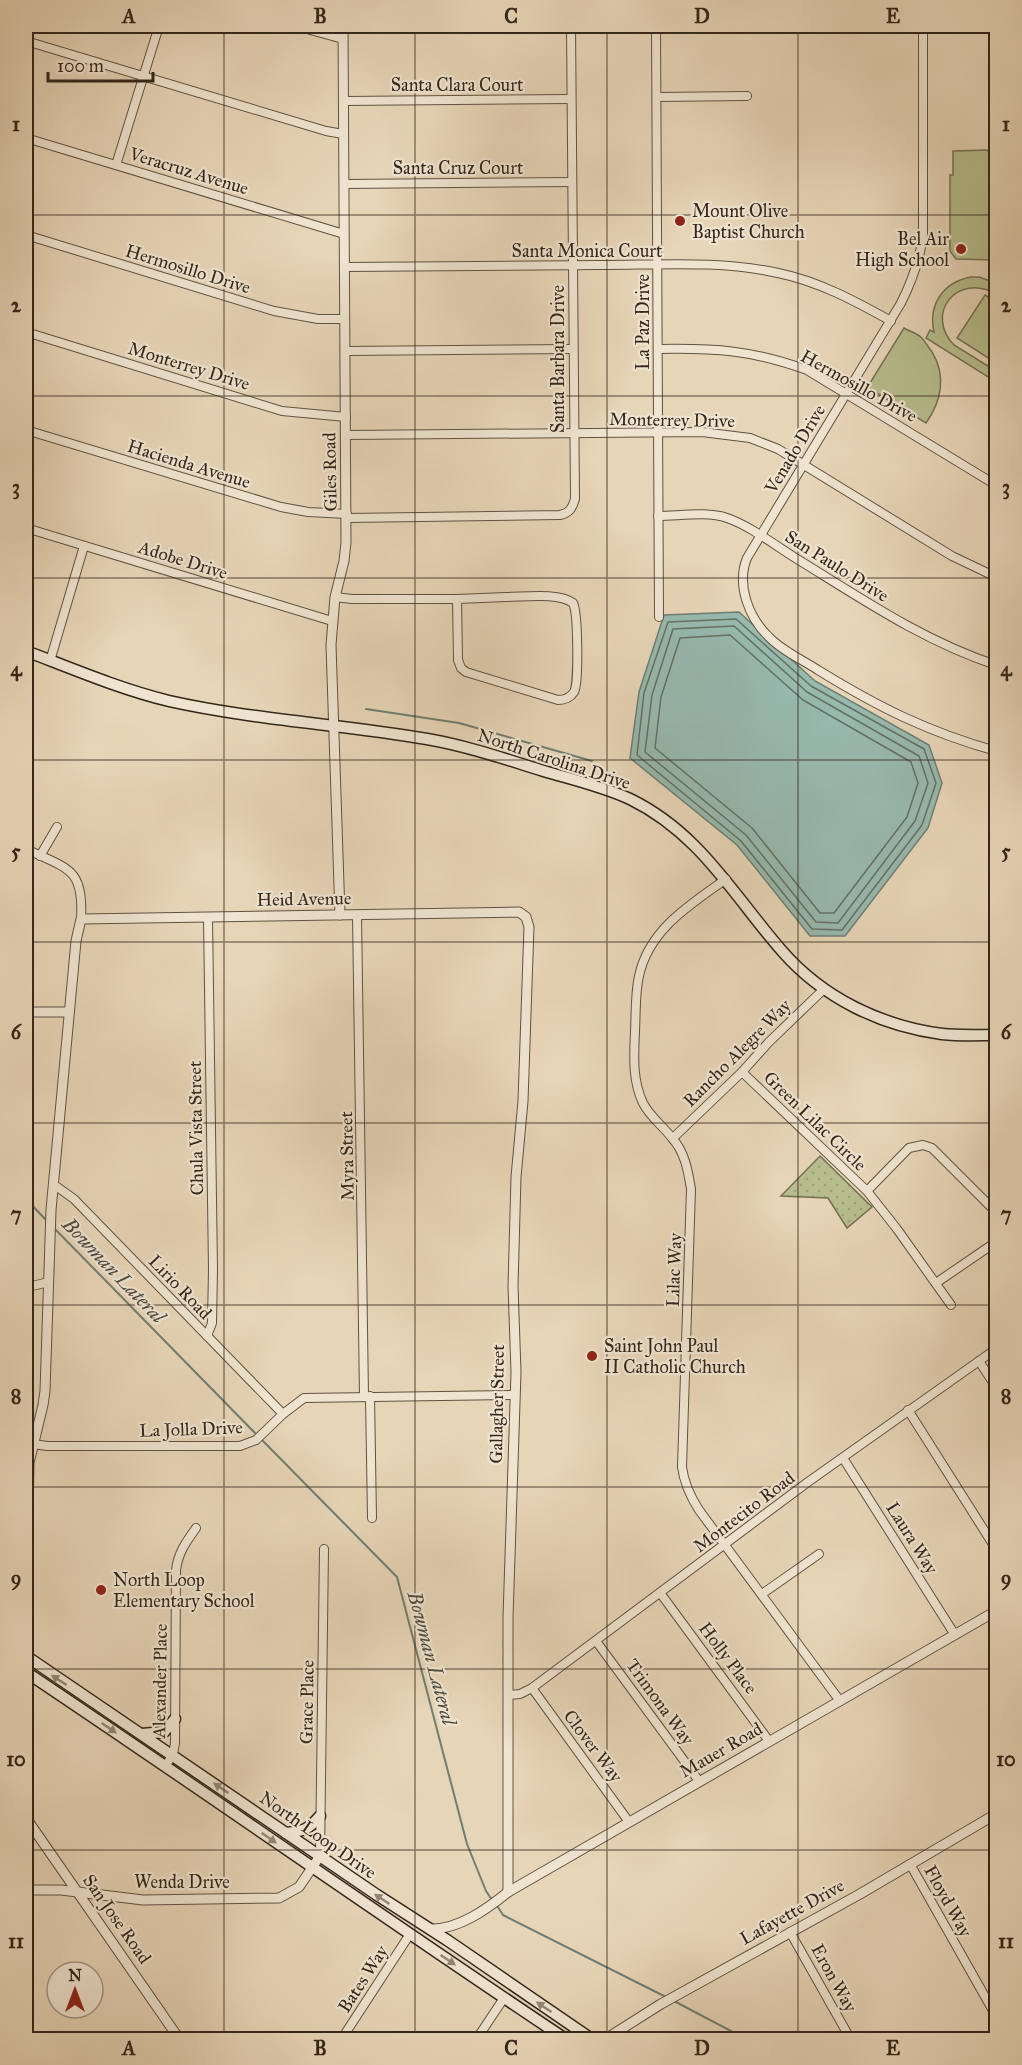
<svg xmlns="http://www.w3.org/2000/svg" width="1022" height="2065" font-family="'IM FELL Great Primer',serif">
<defs>
<pattern id="park-dots" width="8" height="8" patternUnits="userSpaceOnUse" patternTransform="scale(1.5)"><rect width="8" height="8" fill="#b7bd8d"/><path d="M2 2h.1M6 6h.1" fill="none" stroke="#9ea279" stroke-width="1.8" stroke-linecap="round"/></pattern>
</defs>
<rect width="100%" height="100%" fill="#e7d5b7"/>
<filter id="stains"><feTurbulence type="fractalNoise" baseFrequency=".00333" numOctaves="4"/><feColorMatrix values="0 0 0 0 .2 0 0 0 0 .09 0 0 0 0 .02 0 0 0 .5 -.17"/></filter>
<radialGradient id="worn" r=".72"><stop offset=".6" stop-color="#630" stop-opacity="0"/><stop offset="1" stop-color="#630" stop-opacity=".3"/></radialGradient>
<path fill="url(#park-dots)" stroke="#757254" stroke-width="1.5" d="M820 1156 872 1207 847 1228 828 1198 781 1196Z"/>
<g fill="#b7bd8d" stroke="#757254" stroke-width="1.5">
<path d="M987 150 996 158V260L956 259 950 251V175H953V151Z"/>
<path d="M971 277H979L996 283V294C957 272 924 314 954 345L996 371V382L926 338 930 330 934 332C928 305 943 282 971 277Z"/>
<path d="M985 295 996 302V363L957 338Z"/>
<path d="M904 328C909 331 916 333 921 337 925 341 928 347 932 352 947 376 941 402 926 423L870 389V383Z"/>
</g>
<path fill="#97b9ae" stroke="#6f7e73" stroke-width="1.5" d="M739 612 815 681 929 745 942 783 928 828 845 936H810L737 845 630 758 639 692 664 615Z"/>
<g fill="none" stroke-linecap="round" stroke-linejoin="round">
<g stroke="#657064" stroke-width="1.5">
<path d="M736 619 811 686 924 749 936 783 922 825 842 930 812 929 741 841 637 755 644 693 668 622Z"/>
<path d="M734 626 807 692 919 756 928 783 915 821 838 923 816 922 746 835 645 752 652 695 673 629Z"/>
<path d="M730 635 803 700 911 762 918 783 907 817 834 913H820L752 828 655 748 661 697 680 638Z"/>
</g>
<g stroke="#6f7e73" stroke-width="2">
<path d="M366 709 459 723 592 761"/>
<path d="M26 1199 47 1221"/>
<path d="M53 1227 257 1435"/>
<path d="M261 1439 397 1577 467 1844 486 1891 492 1900"/>
<path d="M496 1904 503 1915 666 1997"/>
<path d="M674 2001 748 2040"/>
</g>
<g stroke="#605242" stroke-width="10">
<g id="minor">
<path d="M296 26 343 39"/>
<path d="M656 26 659 617"/>
<path d="M923 26V235C920 260 912 281 901 303L747 558C736 585 749 618 769 637 782 651 803 660 818 670 878 707 928 732 996 751"/>
<path d="M26 41 326 131 343 134"/>
<path d="M657 97 747 96"/>
<path d="M343 101 570 99"/>
<path d="M26 138 344 234"/>
<path d="M116 165 159 26"/>
<path d="M344 184 572 182"/>
<path d="M26 235 274 311 318 319H345"/>
<path d="M345 267C430 267 515 266 600 265 659 265 720 260 778 273 818 281 855 301 891 321"/>
<path d="M26 332 282 411 346 417"/>
<path d="M658 349C715 348 752 350 807 370L996 485"/>
<path d="M345 351 573 349"/>
<path d="M26 430 281 507 308 512 347 514"/>
<path d="M346 435 702 432 750 438 778 449 952 556 996 577"/>
<path d="M658 516C679 516 707 511 727 518 751 526 780 549 802 562 865 601 926 642 996 665"/>
<path d="M347 518 560 515C569 513 572 509 575 499L571 26"/>
<path d="M26 528 332 621"/>
<path d="M335 597 352 599H457"/>
<path d="M506 597C523 597 559 592 573 603 578 612 579 684 574 692 570 698 564 700 558 700L466 672 461 668 458 660 457 599Z"/>
<path d="M50 661 84 546"/>
<path d="M26 849C68 869 84 868 81 919"/>
<path d="M40 856 57 827"/>
<path d="M726 879C690 905 649 929 639 976 635 994 636 1012 635 1031 634 1055 632 1080 643 1103 650 1117 663 1126 672 1138 685 1152 688 1171 691 1189L682 1467C684 1483 690 1496 699 1510L840 1701"/>
<path d="M357 915 364 1396"/>
<path d="M742 1072 867 1191 897 1229 951 1305"/>
<path d="M673 1138 742 1072 769 1042 824 989"/>
<path d="M53 1184 74 1199 283 1414"/>
<path d="M867 1191 909 1148 923 1145 932 1148 996 1212"/>
<path d="M936 1283 996 1242"/>
<path d="M26 1290 32 1286 49 1282"/>
<path d="M207 1336 212 1323 213 1269 208 918"/>
<path d="M979 1361 996 1387"/>
<path d="M370 1396 372 1518"/>
<path d="M908 1410 996 1549"/>
<path d="M33 1444 47 1446H240L256 1440 283 1414 304 1398 515 1395"/>
<path d="M843 1458 955 1635"/>
<path d="M661 1594 769 1741"/>
<path d="M762 1594 819 1554"/>
<path d="M596 1641 699 1781"/>
<path d="M532 1688 629 1822"/>
<path d="M509 1695 520 1694 532 1688 808 1482 996 1349"/>
<path d="M165 1766 173 1755 175 1743 176 1570C178 1553 186 1542 196 1528"/>
<path d="M320 1856 324 1549"/>
<path d="M910 1864 996 2016"/>
<path d="M790 1932 851 2040"/>
<path d="M341 2040 410 1934"/>
<path d="M476 2040 504 1998"/>
</g>
</g>
<g stroke="#605242" stroke-width="11">
<g id="tertiary">
<path d="M340 915 331 645 335 597 344 561 346 542 343 26"/>
<path d="M26 1012H69"/>
<path d="M26 1624 29 1463 43 1405 45 1391 51 1210 76 941 81 919 519 912 526 917 529 927 523 1101 516 1177 513 1286 516 1372 508 1618V1892"/>
<path d="M26 1818 180 2040"/>
<path d="M26 1890H61L143 1900 279 1898 299 1887 320 1856"/>
<path d="M430 1929C458 1930 487 1909 508 1892L996 1611"/>
<path d="M604 2040 661 2004 860 1894 996 1814"/>
</g>
</g>
<g stroke="#33261b" stroke-width="13">
<g id="secondary">
<path d="M26 651C73 669 120 689 169 701 254 720 341 724 427 739 468 746 508 760 547 772 575 780 604 787 630 799 700 833 733 895 782 951 823 998 881 1026 942 1034 960 1036 978 1035 996 1035"/>
<path d="M26 1656 377 1895 447 1940 593 2040"/>
<path d="M26 1672C207 1793 385 1919 567 2040"/>
<path d="M142 1734 164 1732 175 1719"/>
<path d="M286 1833C304 1831 308 1830 320 1816"/>
</g>
</g>
<use href="#minor" stroke="#efe4d0" stroke-width="8"/>
<use href="#tertiary" stroke="#efe4d0" stroke-width="9"/>
<use href="#secondary" stroke="#efe4d0" stroke-width="10"/>
</g>
<defs><path id="oneway-solid" d="M-6-.8H1V-3.2L6.5 0L1 3.2V.8H-6Z" transform="scale(1.5)"/></defs>
<g fill="#918576">
<use href="#oneway-solid" transform="translate(59 1680) rotate(-147)"/>
<use href="#oneway-solid" transform="translate(109 1728) rotate(34)"/>
<use href="#oneway-solid" transform="translate(221 1788) rotate(-146)"/>
<use href="#oneway-solid" transform="translate(269 1838) rotate(35)"/>
<use href="#oneway-solid" transform="translate(382 1899) rotate(-147)"/>
<use href="#oneway-solid" transform="translate(448 1960) rotate(34)"/>
<use href="#oneway-solid" transform="translate(544 2007) rotate(-146)"/>
</g>
<path fill="none" stroke="#33261b" stroke-width="1.5" stroke-opacity="0.55" d="M224 26V2040M415 26V2040M607 26V2040M798 26V2040M26 215H996M26 396H996M26 578H996M26 760H996M26 942H996M26 1123H996M26 1305H996M26 1487H996M26 1669H996M26 1850H996"/>
<g fill="#8f2418" stroke="#efe4d0" stroke-width="2">
<circle cx="680" cy="221" r="6"/>
<circle cx="961" cy="249" r="6"/>
<circle cx="592" cy="1356" r="6"/>
<circle cx="101" cy="1590" r="6"/>
</g>
<g text-anchor="middle" dominant-baseline="central" stroke-width="4.5" stroke-linejoin="round" paint-order="stroke">
<g font-size="18" fill="#33261b" stroke="#efe4d0">
<text x="457" y="85">Santa Clara Court</text>
<text x="458" y="168">Santa Cruz Court</text>
<text transform="translate(189 171) rotate(17)">Veracruz Avenue</text>
<text x="587" y="251">Santa Monica Court</text>
<text transform="translate(188 269) rotate(17)">Hermosillo Drive</text>
<text transform="translate(643 322) rotate(-90)">La Paz Drive</text>
<text transform="translate(558 359) rotate(-90)">Santa Barbara Drive</text>
<text transform="translate(189 366) rotate(17)">Monterrey Drive</text>
<text transform="translate(859 386) rotate(29)">Hermosillo Drive</text>
<text transform="translate(672 420) rotate(1)">Monterrey Drive</text>
<text transform="translate(795 449) rotate(-59)">Venado Drive</text>
<text transform="translate(189 464) rotate(17)">Hacienda Avenue</text>
<text transform="translate(330 472) rotate(-91)">Giles Road</text>
<text transform="translate(183 560) rotate(17)">Adobe Drive</text>
<text transform="translate(837 566) rotate(32)">San Paulo Drive</text>
<text transform="translate(554 759) rotate(18)">North Carolina Drive</text>
<text transform="translate(304 899) rotate(-1)">Heid Avenue</text>
<text transform="translate(737 1053) rotate(-45)">Rancho Alegre Way</text>
<text transform="translate(815 1121) rotate(44)">Green Lilac Circle</text>
<text transform="translate(196 1128) rotate(-91)">Chula Vista Street</text>
<text transform="translate(347 1156) rotate(-91)">Myra Street</text>
<text transform="translate(674 1270) rotate(-88)">Lilac Way</text>
<text transform="translate(180 1287) rotate(46)">Lirio Road</text>
<text transform="translate(497 1404) rotate(-89)">Gallagher Street</text>
<text transform="translate(191 1429) rotate(-2)">La Jolla Drive</text>
<text transform="translate(744 1512) rotate(-37)">Montecito Road</text>
<text transform="translate(912 1538) rotate(58)">Laura Way</text>
<text transform="translate(728 1658) rotate(53)">Holly Place</text>
<text transform="translate(160 1681) rotate(-89)">Alexander Place</text>
<text transform="translate(307 1702) rotate(-89)">Grace Place</text>
<text transform="translate(660 1702) rotate(54)">Trimona Way</text>
<text transform="translate(593 1746) rotate(53)">Clover Way</text>
<text transform="translate(721 1750) rotate(-30)">Mauer Road</text>
<text transform="translate(318 1835) rotate(35)">North Loop Drive</text>
<text x="182" y="1882">Wenda Drive</text>
<text transform="translate(948 1901) rotate(61)">Floyd Way</text>
<text transform="translate(792 1912) rotate(-29)">Lafayette Drive</text>
<text transform="translate(117 1919) rotate(55)">San Jose Road</text>
<text transform="translate(834 1978) rotate(61)">Eron Way</text>
<text transform="translate(363 1979) rotate(-57)">Bates Way</text>
</g>
<g font-size="18" fill="#33261b" stroke="#efe4d0" text-anchor="start">
<text x="692" y="211">Mount Olive<tspan x="692" dy="21">Baptist Church</tspan></text>
<text x="949" y="239" text-anchor="end">Bel Air<tspan x="949" dy="21">High School</tspan></text>
<text x="604" y="1346">Saint John Paul<tspan x="604" dy="21">II Catholic Church</tspan></text>
<text x="113" y="1580">North Loop<tspan x="113" dy="21">Elementary School</tspan></text>
</g>
<g font-size="20" font-style="italic" fill="#4c4b40" stroke="#efe4d0">
<text transform="translate(114 1270) rotate(46)">Bowman Lateral</text>
<text transform="translate(432 1658) rotate(75)">Bowman Lateral</text>
</g>
</g>
<rect width="1022" height="2065" fill="none" stroke="#e7d5b7" stroke-width="66"/>
<g transform="translate(75 1990)"><circle r="28" fill="#efe4d0" stroke="#a49888" stroke-width="1.5"/>
<path d="M0-4.5L10 22L0 15L-10 22Z" fill="#8f2418"/>
<text y="-9" font-size="16" font-weight="bold" text-anchor="middle" fill="#33261b">N</text>
</g>
<path d="M48 72v9h105v-9" fill="none" stroke="#33261b" stroke-width="3"/>
<text x="57" y="72" font-size="18" fill="#33261b" stroke="#efe4d0" stroke-width="4.5" paint-order="stroke">100 m</text>
<rect x="33" y="33" width="956" height="1999" fill="none" stroke="#33261b" stroke-width="2"/>
<g font-size="20" text-anchor="middle" font-weight="bold" fill="#33261b">
<text x="129" y="23">A</text>
<text x="320" y="23">B</text>
<text x="511" y="23">C</text>
<text x="702" y="23">D</text>
<text x="893" y="23">E</text>
<text x="16" y="131">1</text>
<text x="1006" y="131">1</text>
<text x="16" y="312">2</text>
<text x="1006" y="312">2</text>
<text x="16" y="494">3</text>
<text x="1006" y="494">3</text>
<text x="16" y="676">4</text>
<text x="1006" y="676">4</text>
<text x="16" y="858">5</text>
<text x="1006" y="858">5</text>
<text x="16" y="1039">6</text>
<text x="1006" y="1039">6</text>
<text x="16" y="1221">7</text>
<text x="1006" y="1221">7</text>
<text x="16" y="1403">8</text>
<text x="1006" y="1403">8</text>
<text x="16" y="1585">9</text>
<text x="1006" y="1585">9</text>
<text x="16" y="1766">10</text>
<text x="1006" y="1766">10</text>
<text x="16" y="1948">11</text>
<text x="1006" y="1948">11</text>
<text x="129" y="2055">A</text>
<text x="320" y="2055">B</text>
<text x="511" y="2055">C</text>
<text x="702" y="2055">D</text>
<text x="893" y="2055">E</text>
</g>
<rect width="100%" height="100%" filter="url(#stains)"/>
<rect width="100%" height="100%" fill="url(#worn)"/>
</svg>
